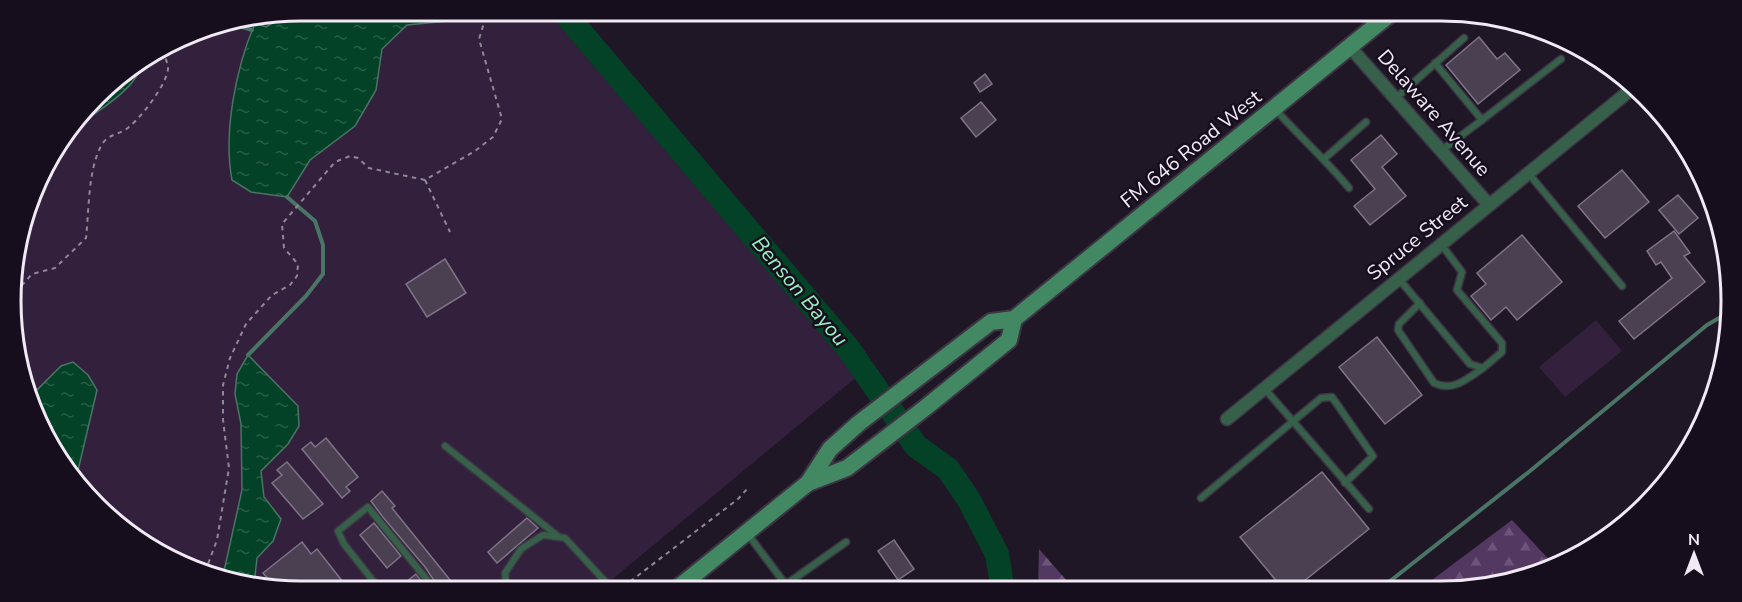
<svg xmlns="http://www.w3.org/2000/svg" width="1742" height="602" font-family="'Nunito Sans',sans-serif">
<defs>
<pattern id="forest-firs" width="22" height="20" patternUnits="userSpaceOnUse" patternTransform="scale(1.5)"><rect width="22" height="20" fill="#533862"/><path d="M5 1l3.5 6h-7zM16 11l3.5 6h-7z" fill="#6c5579"/></pattern>
<pattern id="water-ripples" width="26" height="14" patternUnits="userSpaceOnUse" patternTransform="scale(1.5)"><rect width="26" height="14" fill="#034227"/><path d="M2 4q2-2 4 0t4 0M15 11q2-2 4 0t4 0" fill="none" stroke="#285d47"/></pattern>
</defs>
<rect width="100%" height="100%" fill="#201726"/>
<g fill="#32203c">
<path d="M301 11H558L864 371 598 591H301L226 582 139 542 60 463 20 376 13 263 41 172 109 83 190 32Z"/>
<path d="M1596 320 1622 351 1565 397 1539 367Z"/>
</g>
<g fill="url(#forest-firs)">
<path d="M1512 520 1555 566 1479 589H1420Z"/>
<path d="M1039 549 1075 590H1038Z"/>
</g>
<g fill="url(#water-ripples)" stroke="#4a7465" stroke-width="1.5">
<path d="M301 11H457L448 21 407 25 382 49 376 90 355 126 310 160 287 197 251 192 232 180C223 132 236 68 255 23L266 27 290 13Z"/>
<path d="M144 61C135 90 104 106 81 124H77L109 83Z"/>
<path d="M248 355 298 406 299 426 288 444 261 471 264 497 281 519 273 541 257 558 254 585 222 580 242 490 241 424 235 394 237 374Z"/>
<path d="M73 362 88 375 97 390 76 479 60 463 30 397 61 366Z"/>
</g>
<g fill="none" stroke-linecap="round" stroke-linejoin="round">
<g stroke="#4a7465" stroke-width="4">
<path d="M233 24 252 30"/>
<path d="M248 355 306 296 323 274V245L315 221 287 197"/>
<path d="M1380 589 1530 471 1707 325 1726 314"/>
</g>
<path stroke="#034227" stroke-width="24" d="M562 10 848 348 916 446 948 469 969 500 997 554 1003 590"/>
</g>
<g fill="#4b4052" stroke="#807387" stroke-width="1.5">
<path d="M1479 37 1497 59 1505 53 1520 70 1478 104 1446 65Z"/>
<path d="M985 74 992 84 980 92 974 83Z"/>
<path d="M981 102 996 120 976 137 961 118Z"/>
<path d="M1381 135 1397 154 1382 167 1406 196 1370 225 1354 206 1375 189 1351 160Z"/>
<path d="M1622 170 1649 202 1605 238 1578 206Z"/>
<path d="M1678 195 1698 218 1679 234 1659 210Z"/>
<path d="M1674 231 1690 253 1684 256 1705 282 1634 339 1619 321 1672 278 1661 262 1656 265 1647 251Z"/>
<path d="M1522 235 1562 282 1517 320 1506 307 1491 320 1471 296 1486 284 1477 273Z"/>
<path d="M445 259 466 293 427 317 406 284Z"/>
<path d="M1377 337 1422 395 1385 424 1339 367Z"/>
<path d="M326 438 358 477 346 487 350 491 342 498 302 449 311 442 315 447Z"/>
<path d="M287 462 323 504 303 519 272 483 282 475 277 470Z"/>
<path d="M1322 472 1369 529 1294 589H1283L1240 537Z"/>
<path d="M382 491 395 506 392 508 459 591H441L425 567 382 516 371 501Z"/>
<path d="M527 518 538 528 497 563 488 552Z"/>
<path d="M374 523 401 556 387 568 360 535Z"/>
<path d="M894 540 914 569 898 580 878 551Z"/>
<path d="M302 542 311 554 317 549 343 582 337 587 340 591 276 588 263 573Z"/>
<path d="M416 574 429 591H407L402 585Z"/>
</g>
<g fill="none" stroke-linecap="round" stroke-linejoin="round">
<g stroke="#3d3543" stroke-width="9">
<g id="lane">
<path d="M1435 63 1482 120 1561 59"/>
<path d="M1396 98 1464 38"/>
<path d="M1275 109C1299 136 1326 160 1349 188"/>
<path d="M1442 150 1482 120"/>
<path d="M1325 158 1366 122"/>
<path d="M1529 174 1622 286"/>
<path d="M1399 279 1470 364 1483 368 1502 352V343L1457 290 1462 272 1441 244"/>
<path d="M1420 303 1399 324 1398 330 1434 383C1453 392 1467 379 1483 368"/>
<path d="M1265 389 1369 509"/>
<path d="M445 446 559 537"/>
<path d="M1201 498 1321 398 1332 397 1373 456 1345 483"/>
<path d="M747 533 783 581 788 583 846 542"/>
<path d="M381 591 344 544 338 531 368 507 436 591"/>
<path d="M507 591 505 573 521 549 543 535 565 538 614 591"/>
</g>
</g>
<g stroke="#3d3543" stroke-width="15">
<g id="street">
<path d="M1350 47 1489 205"/>
<path d="M1227 419 1633 88"/>
</g>
</g>
<g stroke="#3d3543" stroke-width="20">
<g id="secondary">
<path d="M808 483 830 449 859 423 991 322 1014 319 1395 10"/>
<path d="M674 591 808 483 847 468 925 408 1009 340 1014 319"/>
</g>
</g>
<g stroke="#908895" stroke-width="2" stroke-dasharray="4.5 4.5" stroke-linecap="butt">
<path d="M425 180 450 232"/>
<path d="M16 311 17 291 32 274 55 268 86 238C89 210 88 173 100 148 106 135 114 136 125 130 137 123 169 83 168 67 167 61 164 55 163 49"/>
<path d="M205 572 217 540 229 468 223 420V385L230 358 246 324 272 295 290 285 297 276 298 264 284 248 282 224 335 162 350 156 358 158 369 168 425 180 475 151 493 137 502 119 479 39 488 10"/>
<path d="M623 587 738 499 748 488"/>
</g>
<use href="#lane" stroke="#366049" stroke-width="6"/>
<use href="#street" stroke="#366049" stroke-width="12"/>
<use href="#secondary" stroke="#428863" stroke-width="16"/>
</g>
<g text-anchor="middle" dominant-baseline="central" stroke-width="5" stroke-linejoin="round" paint-order="stroke">
<g font-size="20" fill="#f1eaf5" stroke="#170e1d">
<text transform="translate(1434 113) rotate(49)">Delaware Avenue</text>
<text transform="translate(1191 149) rotate(-39)">FM 646 Road West</text>
<text transform="translate(1417 238) rotate(-39)">Spruce Street</text>
</g>
<g font-size="21" font-style="italic" fill="#9befc0" stroke="#170e1d">
<text transform="translate(800 291) rotate(50)">Benson Bayou</text>
</g>
</g>
<path d="M0 0H1742V602H0ZM301 21H1441A280 280 0 0 1 1721 301V301A280 280 0 0 1 1441 581H301A280 280 0 0 1 21 301V301A280 280 0 0 1 301 21Z" fill="#170e1d" fill-rule="evenodd"/>
<path fill="none" stroke="#f1eaf5" stroke-width="3" d="M301 21H1441A280 280 0 0 1 1721 301V301A280 280 0 0 1 1441 581H301A280 280 0 0 1 21 301V301A280 280 0 0 1 301 21Z"/>
<g transform="translate(1694 554)" stroke="#170e1d" stroke-width="4.5" paint-order="stroke">
<path d="M0-4.5L10 22L0 15L-10 22Z" fill="#f1eaf5"/>
<text y="-9" font-size="16" font-weight="bold" text-anchor="middle" fill="#f1eaf5">N</text>
</g>
</svg>
